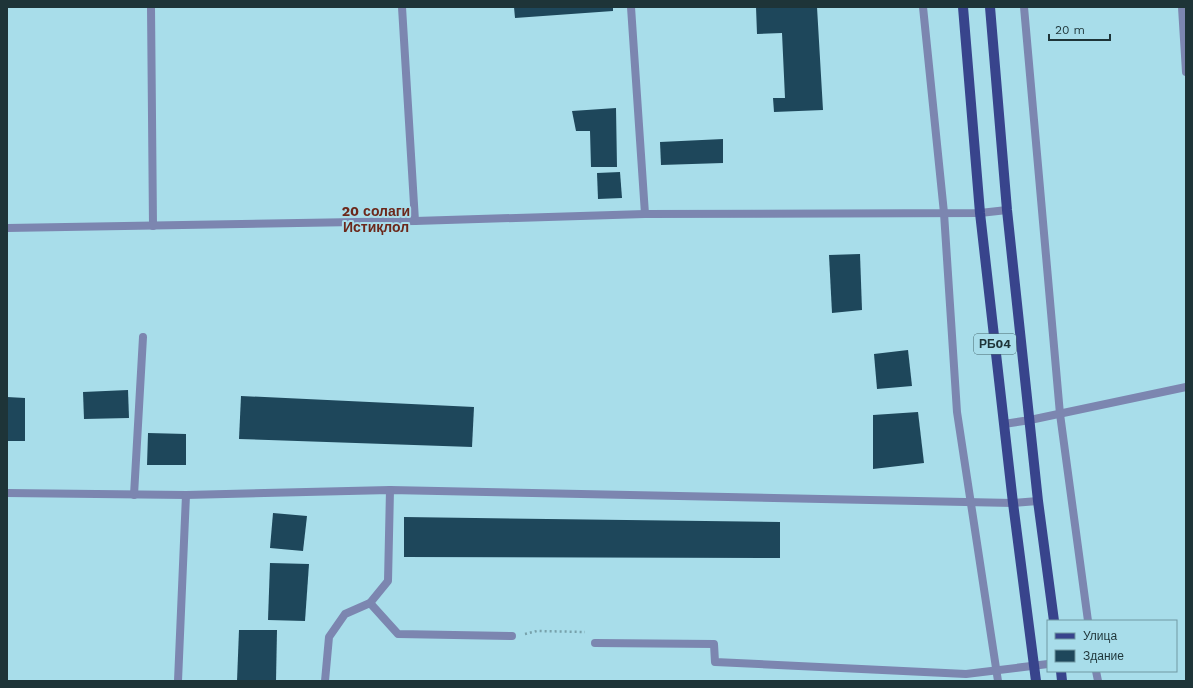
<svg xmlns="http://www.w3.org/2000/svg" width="1193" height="688" font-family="'Work Sans',sans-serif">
<rect width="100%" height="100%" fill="#a8ddea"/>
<g fill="#1e475b">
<path d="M514 7H613V11L515 18Z"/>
<path d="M756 7H817L823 110 774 112 773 98H785L782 33 757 34Z"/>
<path d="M616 108 617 167H591L590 131H576L572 111Z"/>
<path d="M723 139V163L661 165 660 142Z"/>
<path d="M620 172 622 198 598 199 597 173Z"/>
<path d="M860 254 862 310 832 313 829 255Z"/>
<path d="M908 350 912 386 877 389 874 354Z"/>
<path d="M128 390 129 418 84 419 83 392Z"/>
<path d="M241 396 474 407 472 447 239 439Z"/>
<path d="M7 397 25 398V441H7Z"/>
<path d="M918 412 924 463 873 469V415Z"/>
<path d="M148 433 186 434V465H147Z"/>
<path d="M273 513 307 516 303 551 270 548Z"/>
<path d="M404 517 780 522V558L404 557Z"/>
<path d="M270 563 309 564 305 621 268 620Z"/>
<path d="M239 630H277L276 681H237Z"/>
</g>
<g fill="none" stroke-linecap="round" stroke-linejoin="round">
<path stroke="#77a1ab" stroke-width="2.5" stroke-dasharray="2 3" stroke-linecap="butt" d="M525 634 537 631 585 632"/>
<g stroke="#7c86b0" stroke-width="8">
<path d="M923 7 944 213 957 412 998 681"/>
<path d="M1024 7 1060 414 1088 621"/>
<path d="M1096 671 1098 681"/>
</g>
<g stroke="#7c86b0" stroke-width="8">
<path d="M151 7 153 226"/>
<path d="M402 7 415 221"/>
<path d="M631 7 645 214"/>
<path d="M1182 7 1186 72"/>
<path d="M7 228 415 221 645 214 980 213 1007 210"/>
<path d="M1004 424 1030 420 1186 387"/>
<path d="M7 493 186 495 390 490 1013 503 1038 501"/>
<path d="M134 495 143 337"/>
<path d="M370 603 398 634 512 636"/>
<path d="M595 643 714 644 715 662 966 674 1048 664"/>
<path d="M178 681 186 495"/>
<path d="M325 681 329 637 345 614 370 603 388 581 390 490"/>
</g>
<g stroke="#38448c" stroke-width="10">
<path d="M963 7 980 213 1013 503 1036 681"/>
<path d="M990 7 1007 210 1038 501 1054 621"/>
<path d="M1061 671 1062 681"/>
</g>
</g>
<g text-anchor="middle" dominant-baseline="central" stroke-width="4" stroke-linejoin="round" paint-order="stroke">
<rect fill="#a8ddea" stroke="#47676d" stroke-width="1" x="974" y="334" width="42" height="20" rx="3"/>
<g font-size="12" font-weight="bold" fill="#1e3438">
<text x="995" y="344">РБ04</text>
</g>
<g font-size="14" font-weight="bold" fill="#6c281b" stroke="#a8ddea">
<text x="376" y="211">20 солаги<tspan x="376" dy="16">Истиқлол</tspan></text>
</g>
</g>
<rect width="1193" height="688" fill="none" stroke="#1e3438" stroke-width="16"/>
<rect x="1047" y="620" width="130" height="52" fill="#a8ddea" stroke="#7199a3"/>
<rect x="1055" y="633" width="20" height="6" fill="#38448c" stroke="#7199a3"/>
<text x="1083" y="640" font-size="12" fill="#1e3438">Улица</text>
<rect x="1055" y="650" width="20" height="12" fill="#1e475b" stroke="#7199a3"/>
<text x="1083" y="660" font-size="12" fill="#1e3438">Здание</text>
<path d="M1049 34v6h61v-6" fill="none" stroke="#1e3438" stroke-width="2"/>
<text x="1055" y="34" font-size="12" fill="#1e3438" stroke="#a8ddea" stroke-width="3" paint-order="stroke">20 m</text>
</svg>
